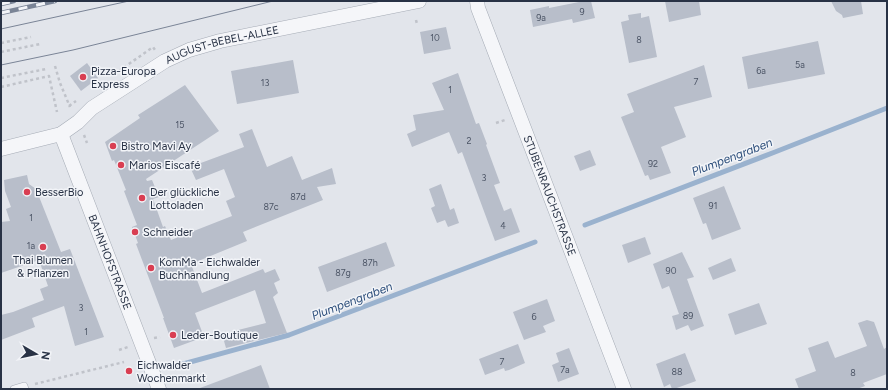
<svg xmlns="http://www.w3.org/2000/svg" width="888" height="390" font-family="Figtree,sans-serif">
<rect width="100%" height="100%" fill="#e2e5eb"/>
<g fill="none" stroke-linecap="round" stroke-linejoin="round">
<g stroke="#9ab2ce" stroke-width="5">
<path d="M585 225 775 152 887 108"/>
<path d="M172 367 289 335 535 242"/>
</g>
</g>
<g fill="#b8beca">
<path d="M584 1H591L595 18 573 23 572 19 533 27 530 10 549 6V8Z"/>
<path d="M665 1H699L701 15 669 22Z"/>
<path d="M831 1H861L863 14 843 18 842 15 836 11Z"/>
<path d="M641 13V18L649 16 657 57 629 63 621 22 629 20 628 15Z"/>
<path d="M446 27 451 49 424 54 420 32Z"/>
<path d="M818 41 825 74 748 89 742 57Z"/>
<path d="M293 60 299 93 237 104 231 71Z"/>
<path d="M87 63 98 78 81 91 70 76Z"/>
<path d="M704 65 712 97 674 107 686 137 661 147 671 173 650 180 648 175 645 176 621 117 634 112 627 94Z"/>
<path d="M458 73 476 124 479 123 487 144 486 145 500 183 494 185 504 211 511 208 520 232 495 241 462 152 458 154 449 132 412 147 407 134 416 130 413 115 444 110 432 83Z"/>
<path d="M185 85 219 131 146 179 147 181 152 180 159 197 153 199 163 227 165 226 171 240 232 216 226 201 235 197 224 169 196 180 190 167 244 147 239 134 252 129 267 167 292 156 302 180 332 168 336 184 317 187 323 200 243 232 247 241 191 264 202 293 263 269 265 273 275 269 280 280 274 283 278 293 273 297 287 333 226 348 222 334 266 323 255 290 195 313 204 337 174 348 163 318H164L136 244 138 243 132 227 137 225 124 191 126 190 114 160 112 161 105 142 140 118 138 115Z"/>
<path d="M590 150 596 165 580 171 574 156Z"/>
<path d="M27 175 29 184 36 189 61 252 70 249 104 337 75 346 64 306 32 318 35 327 1 340V315L13 312 44 300 40 289 48 286 39 260 1 273V222L10 221 6 209 11 207 5 191 4 180Z"/>
<path d="M441 184 450 210 454 208 459 223 448 227 445 220 437 223 431 208 435 206 429 189Z"/>
<path d="M724 186 741 229 712 240 706 223 703 224 693 198Z"/>
<path d="M645 237 651 254 628 263 622 245Z"/>
<path d="M386 242 395 266 327 292 318 267Z"/>
<path d="M682 252 694 277 687 279 704 326 691 331 688 325 676 330 672 316 679 314 669 286 662 289 653 264Z"/>
<path d="M731 258 736 271 713 280 708 268Z"/>
<path d="M547 299 555 321 543 326 546 332 524 340 513 312Z"/>
<path d="M759 303 767 324 735 335 728 314Z"/>
<path d="M867 320 874 322 884 349 887 347V374L863 383 865 386 857 389H799L795 379 816 371 808 348 828 341 835 358 867 346 858 323Z"/>
<path d="M518 344 525 363 509 370 505 371 504 368 485 375 479 359Z"/>
<path d="M569 348 579 374 558 382 552 365 559 362 556 353Z"/>
<path d="M685 353 696 381 674 389H672L670 384 664 387 656 364Z"/>
<path d="M261 365 270 389H200V388Z"/>
</g>
<g fill="none" stroke-linecap="round" stroke-linejoin="round">
<g stroke="#a6acb6" stroke-width="8">
<path id="service" d="M14 389 24 386 25 389"/>
</g>
<g stroke="#a6acb6" stroke-width="15">
<g id="minor">
<path id="s1" d="M477 1 478 8 624 389"/>
<path id="s2" d="M61 134 159 389"/>
<path id="s3" d="M1 149 61 134 78 122 92 108 165 61 189 50 220 41 419 1"/>
</g>
</g>
<g stroke="#c0c3ca" stroke-width="2.5" stroke-dasharray="3 3" stroke-linecap="butt">
<path d="M416 20 417 24"/>
<path d="M1 43 31 37"/>
<path d="M1 52 40 44"/>
<path d="M55 66 60 83 70 107"/>
<path d="M119 71 153 47 155 50"/>
<path d="M1 78 46 69"/>
<path d="M1 87 49 76 57 112"/>
<path d="M69 106 76 101"/>
<path d="M496 123 505 120"/>
<path d="M84 135 87 143"/>
<path d="M154 338 160 337"/>
<path d="M119 350 128 347"/>
<path d="M35 384 124 362"/>
</g>
<use href="#service" stroke="#f5f6f9" stroke-width="7"/>
<use href="#minor" stroke="#f5f6f9" stroke-width="14"/>
<g stroke="#7a8496" stroke-width="1">
<path d="M1 29 129 1"/>
<path d="M1 65 73 50 273 1"/>
</g>
<g stroke="#7a8496" stroke-width="4.5">
<g id="rail">
<path d="M1 4 14 1"/>
<path d="M1 13 55 1"/>
</g>
</g>
<use href="#rail" stroke="#f2f4f8" stroke-width="3" stroke-dasharray="9" stroke-linecap="butt"/>
</g>
<g fill="#d93e52" stroke="#f2f4f8" stroke-width="1.5">
<circle cx="83" cy="77" r="4"/>
<circle cx="113" cy="146" r="4"/>
<circle cx="121" cy="165" r="4"/>
<circle cx="27" cy="192" r="4"/>
<circle cx="142" cy="198" r="4"/>
<circle cx="135" cy="232" r="4"/>
<circle cx="43" cy="247" r="4"/>
<circle cx="151" cy="268" r="4"/>
<circle cx="173" cy="335" r="4"/>
<circle cx="129" cy="371" r="4"/>
</g>
<g text-anchor="middle" dominant-baseline="central" stroke-width="3" stroke-linejoin="round" paint-order="stroke">
<g font-size="9" fill="#4c5566">
<text x="582" y="11">9</text>
<text x="541" y="17">9a</text>
<text x="435" y="37">10</text>
<text x="639" y="39">8</text>
<text x="800" y="64">5a</text>
<text x="761" y="70">6a</text>
<text x="696" y="81">7</text>
<text x="265" y="82">13</text>
<text x="450" y="89">1</text>
<text x="180" y="124">15</text>
<text x="469" y="140">2</text>
<text x="653" y="163">92</text>
<text x="484" y="177">3</text>
<text x="298" y="196">87d</text>
<text x="713" y="205">91</text>
<text x="271" y="206">87c</text>
<text x="31" y="217">1</text>
<text x="503" y="225">4</text>
<text x="31" y="245">1a</text>
<text x="370" y="262">87h</text>
<text x="671" y="270">90</text>
<text x="343" y="272">87g</text>
<text x="81" y="307">3</text>
<text x="688" y="315">89</text>
<text x="534" y="316">6</text>
<text x="86" y="331">1</text>
<text x="502" y="361">7</text>
<text x="565" y="369">7a</text>
<text x="677" y="371">88</text>
<text x="853" y="372">8</text>
</g>
<g font-size="11" fill="#283245" stroke="#f2f4f8">
<text stroke="none"><textPath href="#s3" startOffset="249">AUGUST-BEBEL-ALLEE</textPath></text>
<text stroke="none"><textPath href="#s1" startOffset="208">STUBENRAUCHSTRASSE</textPath></text>
<text stroke="none"><textPath href="#s2" startOffset="137">BAHNHOFSTRASSE</textPath></text>
</g>
<g font-size="11" fill="#283245" stroke="#f2f4f8" text-anchor="start">
<text x="91" y="71">Pizza-Europa<tspan x="91" dy="13">Express</tspan></text>
<text x="121" y="146">Bistro Mavi Ay</text>
<text x="129" y="165">Marios Eiscafé</text>
<text x="35" y="192">BesserBio</text>
<text x="150" y="192">Der glückliche<tspan x="150" dy="13">Lottoladen</tspan></text>
<text x="143" y="232">Schneider</text>
<text x="43" y="260" text-anchor="middle">Thai Blumen<tspan x="43" dy="13">&amp; Pflanzen</tspan></text>
<text x="159" y="262">KomMa - Eichwalder<tspan x="159" dy="13">Buchhandlung</tspan></text>
<text x="181" y="335">Leder-Boutique</text>
<text x="137" y="365">Eichwalder<tspan x="137" dy="13">Wochenmarkt</tspan></text>
</g>
<g font-size="12" font-style="italic" fill="#2f507c" stroke="#f2f4f8">
<text transform="translate(732 157) rotate(-21)">Plumpengraben</text>
<text transform="translate(352 301) rotate(-21)">Plumpengraben</text>
</g>
</g>
<rect width="888" height="390" fill="none" stroke="#283245" stroke-width="4"/>
<g transform="translate(36 354) rotate(99)" stroke="#f2f4f8" stroke-width="3" paint-order="stroke">
<path d="M0-3L7 15L0 10L-7 15Z" fill="#283245"/>
<text y="-6" font-size="11" font-weight="bold" text-anchor="middle" fill="#283245">N</text>
</g>
</svg>
